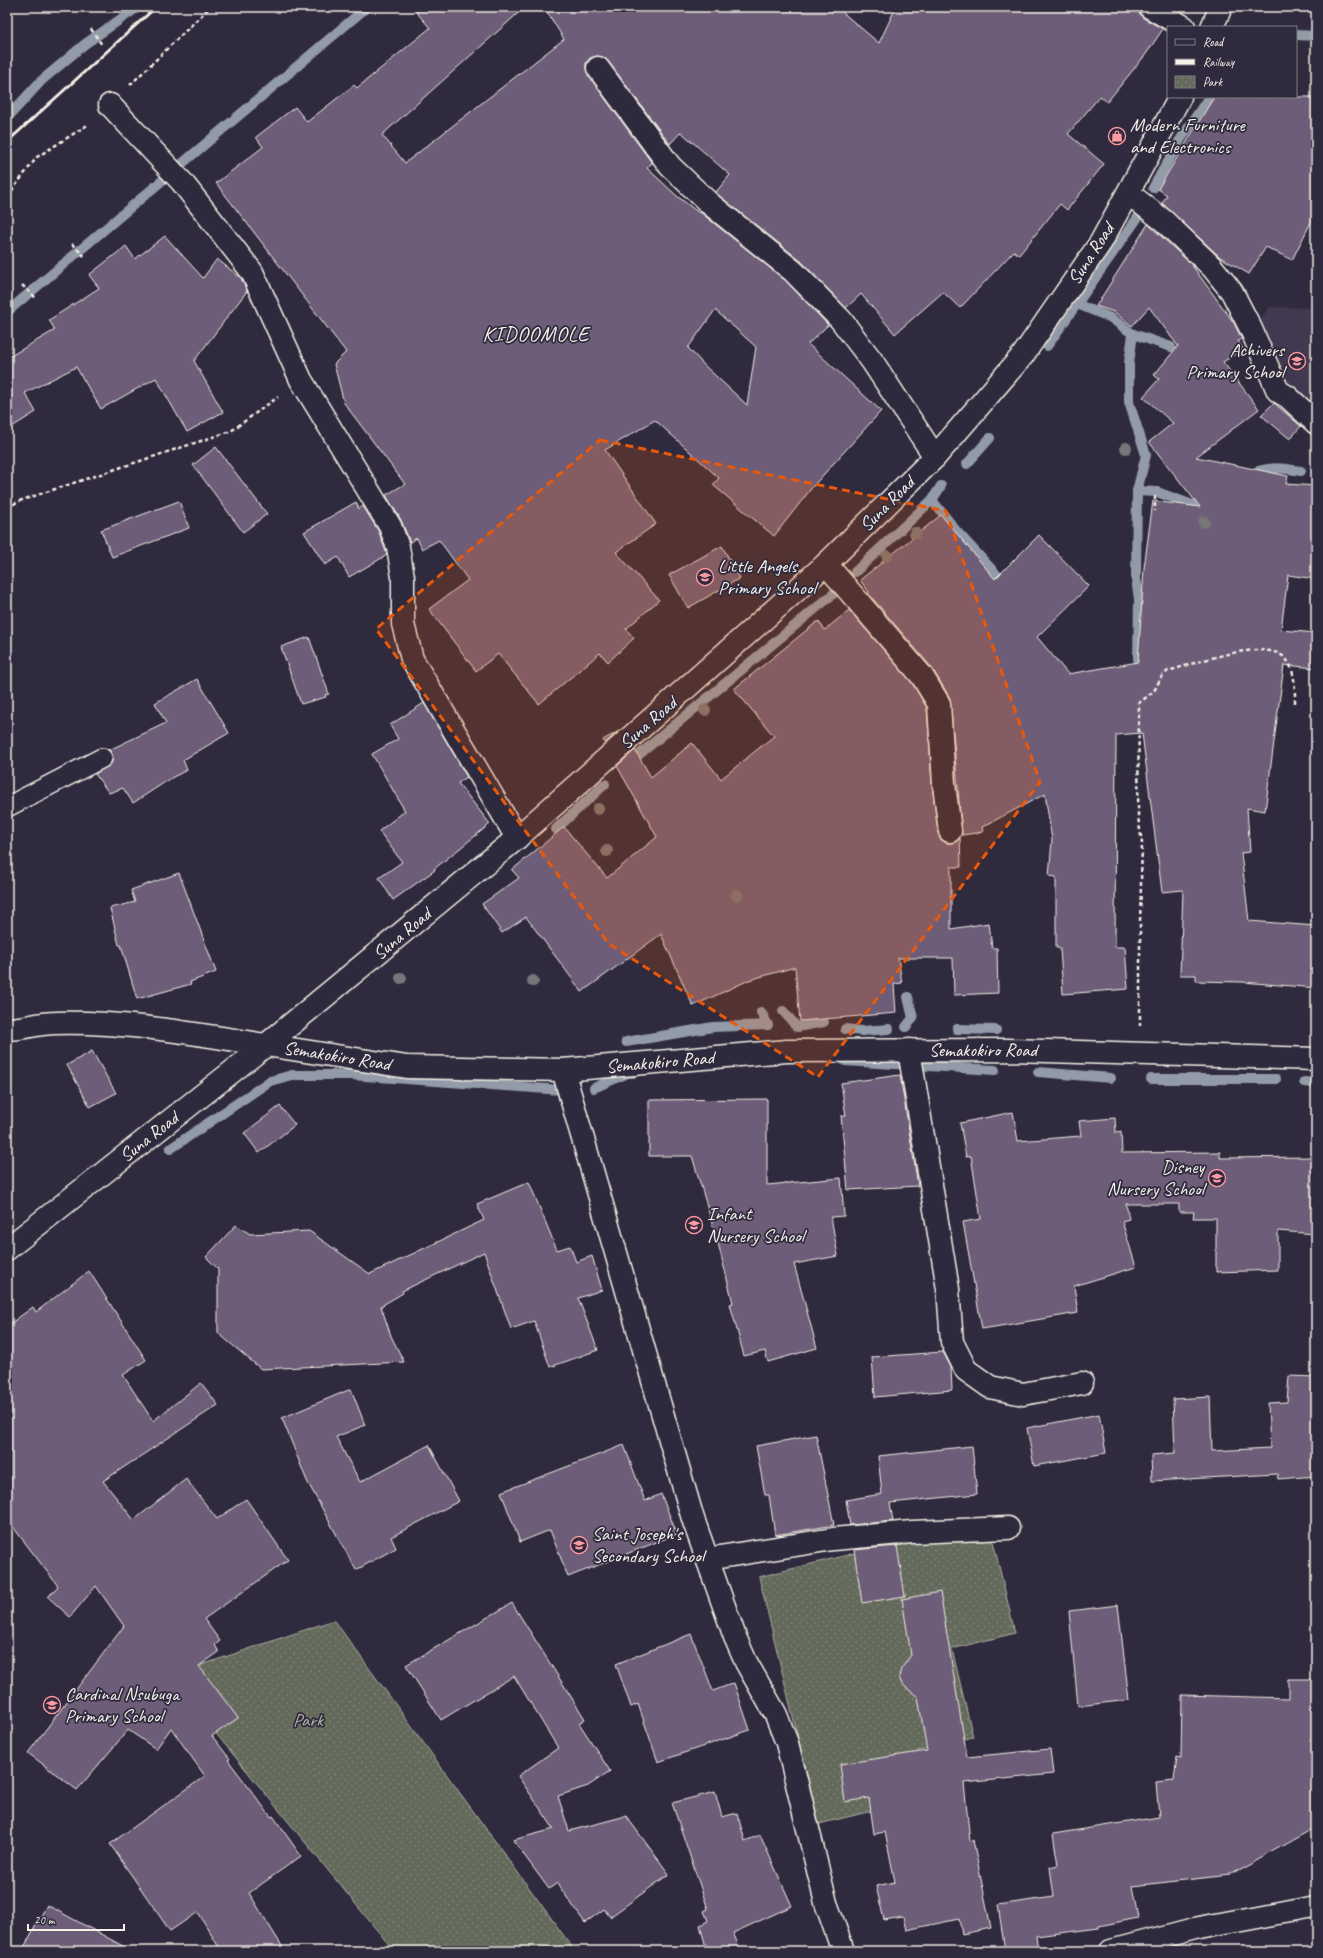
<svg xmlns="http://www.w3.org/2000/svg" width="1323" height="1958" font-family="Caveat,sans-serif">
<defs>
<pattern id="park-dots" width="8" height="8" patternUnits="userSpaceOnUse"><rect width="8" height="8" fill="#646a5c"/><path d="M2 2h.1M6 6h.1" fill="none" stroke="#7b8073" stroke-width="1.8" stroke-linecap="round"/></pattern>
</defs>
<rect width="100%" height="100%" fill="#2f2a3d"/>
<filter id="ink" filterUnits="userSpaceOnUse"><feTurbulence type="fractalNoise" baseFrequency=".025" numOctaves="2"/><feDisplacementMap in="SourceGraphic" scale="8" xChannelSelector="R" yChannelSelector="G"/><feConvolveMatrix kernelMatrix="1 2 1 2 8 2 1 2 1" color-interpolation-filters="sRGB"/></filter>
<g filter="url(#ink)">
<path fill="#42394f" d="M1269 307 1316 308V408L1296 402 1260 320Z"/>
<g fill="url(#park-dots)" stroke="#acaea2">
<path d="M988 1520 1015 1633 952 1649 973 1737 918 1751 929 1797 819 1824 759 1577Z"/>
<path d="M334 1620 575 1951H394L169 1676Z"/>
</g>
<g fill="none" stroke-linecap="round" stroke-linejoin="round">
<g stroke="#929ba7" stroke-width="10">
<path d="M1296 35 1316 36"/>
<path d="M7 118 41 81 85 44 138 7"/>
<path d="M1153 188 1180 140 1209 97"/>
<path d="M1077 304 1111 318 1133 334 1171 347"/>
<path d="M7 312 367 7"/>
<path d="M1133 334 1129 363V402L1146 455 1137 491 1136 579 1139 599 1138 659"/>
<path d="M1047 346 1141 213"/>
<path d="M967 464 990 438"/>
<path d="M1246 477C1264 465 1281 468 1301 471"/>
<path d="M1137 491 1157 492 1198 507 1210 499"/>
<path d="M932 500 958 533 1006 585"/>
<path d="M855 572 932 500 941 486"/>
<path d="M629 763 838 590"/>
<path d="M556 829 605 784"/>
<path d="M783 1011 797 1027 824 1022"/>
<path d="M906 1027 913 1018 908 997"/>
<path d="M845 1029 862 1031 889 1029"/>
<path d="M957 1029 996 1030"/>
<path d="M626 1042 713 1027 768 1025 761 1012"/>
<path d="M845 1061 995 1070"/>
<path d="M1038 1072 1111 1078"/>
<path d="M1151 1079H1276"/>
<path d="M1304 1082 1316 1083"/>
<path d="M594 1088 628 1073H634"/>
<path d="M170 1149 270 1081 292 1075H351L561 1090 563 1099"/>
</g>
</g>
<g fill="#6d5d78" stroke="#f4f1e8" fill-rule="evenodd">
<path d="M412 7H525L382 135 405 163 564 39 544 7H836L879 43 896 7H1135L1143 18 1163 29 1146 54 1107 102 1100 96 1068 134 1104 164 1067 210 1060 204 1019 255 1014 251 960 308 943 292 895 334 861 294 846 308 801 261 717 194 716 192 730 175 681 132 670 144 608 61 603 57 597 56 590 58 586 63V69L588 75 652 163 647 168 677 196 699 213 700 212 785 280 828 325 808 344 881 411 814 485 774 536 713 485 719 478 655 420 605 450 656 524 616 552 659 600 626 629 634 638 608 662 600 653 539 704 498 654 476 671 429 609 468 580 439 540 422 549 417 538 410 542 401 520 386 495 405 484 344 403 334 364 346 352 216 183 263 147 256 137 295 107 307 122 354 85 357 88 430 28ZM715 310 756 347 747 405 705 366 688 348Z"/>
<path d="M1214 97H1316V212L1292 260 1266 247 1249 274 1220 257 1162 203 1167 195 1158 189Z"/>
<path d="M1148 224 1191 264 1234 323 1242 339 1238 341 1243 349 1223 362 1259 409 1196 457 1288 476 1286 484 1316 486V579L1288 575 1281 630 1316 633V668L1284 665 1265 811 1247 808 1250 852 1241 853 1249 921 1316 926V988L1242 982 1196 981V975H1180L1183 890 1162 892 1142 733 1116 735 1115 947H1125L1128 989 1063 994 1060 948H1056V877L1049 876 1052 840 1045 794 982 827 983 832 962 835 950 698 932 668 868 593 869 592 860 580 941 515 995 579 1039 535 1089 586 1037 637 1068 674 1138 662 1144 568 1153 501 1200 507 1149 442 1173 423 1143 397 1159 379 1154 375 1178 346 1149 307 1132 326 1114 312 1096 306Z"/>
<path d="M165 236 203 278 217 259 241 278 247 291 194 361 223 412 187 432 156 378 101 409 76 367 25 393 36 412 7 430V358L55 330 49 320 99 288 89 275 126 246 135 259Z"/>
<path d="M1274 403 1301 426 1290 439 1261 415Z"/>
<path d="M216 447 267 514 243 532 193 465Z"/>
<path d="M179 501 189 528 112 557 101 530Z"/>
<path d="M356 502 359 509 363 506 379 532 387 555 349 577 338 557 325 565 304 532Z"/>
<path d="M722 546 740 578 688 608 669 575Z"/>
<path d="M849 610 912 683 927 708 932 785 938 833 940 839 946 843H952L960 838 961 867H951V929L989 923 992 948H997L998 993 954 995 953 958H898L902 983 894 984 896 1013 800 1021 795 967 749 980 693 1006 661 934 582 992 526 917 502 933 482 904 519 878 512 870 564 827 607 878 657 837 617 766 635 750 651 777 692 743 721 779 774 736 734 689 818 621 825 630Z"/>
<path d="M309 637 329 694 325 695 326 697 301 704 281 647Z"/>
<path d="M197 679 229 733 183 760 187 770 173 777 133 803 123 788 109 793 95 774 111 764 113 758 109 750 166 723 155 703Z"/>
<path d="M424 703 467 777 458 783 490 824 434 869 435 870 393 900 379 878 402 862 379 831 405 811 372 754 398 739 390 725Z"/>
<path d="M619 731 605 743 603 740Z"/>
<path d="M179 873 216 972 190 982 191 984 137 999 121 945H119L110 908 135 902 131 890Z"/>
<path d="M92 1051 116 1093 90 1107 67 1065Z"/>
<path d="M900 1075 918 1186 848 1190 841 1116H846L841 1083Z"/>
<path d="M767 1099V1185L841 1178 844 1216 831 1217 838 1256 794 1264 817 1348 768 1362 765 1351 744 1356 730 1304 733 1303 718 1243 692 1156H649V1100Z"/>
<path d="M280 1106 295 1125 259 1153 244 1133Z"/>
<path d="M1013 1112 1018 1141 1081 1136 1079 1121 1115 1118 1116 1133 1121 1132 1122 1153 1220 1152V1158L1316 1157V1234L1278 1231V1270L1216 1272V1218H1193L1194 1212H1179V1204H1126L1129 1219 1122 1221 1136 1267 1074 1286 1078 1313 982 1329 963 1222 981 1219 971 1156 966 1157 960 1123Z"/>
<path d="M529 1182 557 1250 570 1246 576 1262 592 1256 602 1290 578 1298 598 1350 550 1367 534 1321 511 1329 484 1252 402 1291 403 1293 381 1306 391 1336 404 1362 261 1369 218 1333V1269L206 1257 236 1225 250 1234 309 1231 370 1274 484 1220 477 1204Z"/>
<path d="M89 1271 146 1360 123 1375 153 1421 201 1383 218 1405 103 1481 134 1520 186 1479 217 1519 246 1499 288 1560 204 1619 220 1641 215 1645 219 1652 199 1666 238 1718 212 1736 230 1759 228 1760 271 1817 273 1816 301 1856 249 1893 285 1951H221L198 1912 170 1931 110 1844 205 1776 171 1728 156 1749 128 1730 77 1790 28 1753 124 1626 96 1586 70 1617 48 1597 58 1586 7 1519V1326L33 1307 36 1312Z"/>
<path d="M943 1352 951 1367 952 1390 875 1397 872 1357Z"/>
<path d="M1289 1376 1316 1377V1476L1278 1479 1277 1474 1152 1481 1151 1455 1175 1453 1173 1399 1210 1397 1212 1451 1270 1448 1268 1403 1287 1402Z"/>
<path d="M351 1389 365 1425 336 1437 360 1482 429 1445 459 1501 391 1537 396 1548 356 1570 307 1481 282 1418Z"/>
<path d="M1099 1414 1106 1453 1034 1466 1027 1428Z"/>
<path d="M816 1435 834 1525 775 1535 769 1495H765L756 1446Z"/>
<path d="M624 1445 645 1501 661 1494 677 1534 568 1577 550 1530 520 1542 501 1492Z"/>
<path d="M972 1446 977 1494 890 1503 893 1521 850 1525 846 1500 882 1494 878 1456Z"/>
<path d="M897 1546 905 1596 862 1603 854 1550Z"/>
<path d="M940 1592 967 1757 1050 1749 1053 1774 964 1783 970 1841 973 1840 991 1928 962 1934 959 1919 906 1930 903 1917 884 1920 876 1886 895 1882 885 1832 874 1834 869 1798 845 1802 840 1764 927 1751 918 1697 902 1684 899 1677 901 1669 911 1655 902 1599Z"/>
<path d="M512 1603 585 1719 579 1723 610 1771 588 1786 558 1796 569 1831 626 1816 669 1874 610 1917 604 1909 585 1923 557 1883 549 1889 513 1840 554 1829 518 1776 558 1748 514 1676 441 1720 406 1665Z"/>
<path d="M1118 1605 1129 1700 1078 1706 1069 1611Z"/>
<path d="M691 1634 713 1691 734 1683 750 1730 658 1762 638 1704 631 1707 616 1664Z"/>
<path d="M1289 1679H1316V1827L1230 1875 1132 1886 1138 1918 1099 1926V1928L1036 1936 1038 1951H1005L998 1905 1054 1897 1050 1867 1058 1865 1053 1834 1159 1817 1156 1782 1174 1780 1177 1757 1181 1758 1182 1695 1289 1698Z"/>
<path d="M715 1792 722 1817 737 1813 745 1841 760 1835 792 1906 733 1933 741 1951H707L700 1925 708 1921 704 1911 708 1909 672 1803Z"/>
<path d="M47 1905 132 1951H22Z"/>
</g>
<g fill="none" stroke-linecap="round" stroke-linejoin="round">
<g stroke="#f4f1e8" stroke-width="22">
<path id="lane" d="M7 807 102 758"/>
</g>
<g stroke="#f4f1e8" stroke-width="25">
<g id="street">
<path d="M1150 7 1184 27"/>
<path d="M598 68 670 166 709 203 793 271 841 320 872 361 935 457"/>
<path d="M110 105 182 182 252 272 301 380 390 526 398 547 403 577V624L412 659 517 838"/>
<path d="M1128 193 1164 221 1212 267 1232 292 1251 329 1278 391 1288 397 1316 423"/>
<path d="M826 564 922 676 939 704 944 784 950 831"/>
<path d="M7 1029C23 1029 39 1023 55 1023 126 1021 196 1034 266 1045"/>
<path d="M909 1050 948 1289 952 1342 966 1370 990 1387 1023 1394 1082 1383"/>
<path d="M563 1070 693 1519 735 1637 746 1662 776 1715 787 1743 826 1903 843 1951"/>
<path d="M707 1559 833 1539 912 1532 1008 1528"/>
<path d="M1111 1951 1194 1929 1316 1906"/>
</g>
</g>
<g stroke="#f4f1e8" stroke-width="25">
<g id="secondary">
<path d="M1212 27 1221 7"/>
<path d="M266 1045 407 1067 563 1070 787 1051 1007 1050 1316 1059"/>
<path d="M7 1249 266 1045 517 838 826 564 935 457 1023 355 1101 242 1180 97"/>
</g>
</g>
<g stroke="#f4f1e8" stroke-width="2.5" stroke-dasharray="4 3" stroke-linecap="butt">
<path d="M91 29 102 45"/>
<path d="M130 85 210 7"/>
<path d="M7 197 37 157 89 124"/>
<path d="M72 244 84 256"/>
<path d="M22 285 36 298"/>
<path d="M1155 496V511"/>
<path d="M7 508 19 501 231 431 278 397"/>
<path d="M1140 1026V923L1142 843 1138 817 1139 703 1154 691 1162 676 1168 671C1194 664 1266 636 1286 659 1296 671 1295 691 1295 706"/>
</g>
<use href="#lane" stroke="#2f2a3d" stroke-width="19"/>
<use href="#street" stroke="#2f2a3d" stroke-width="22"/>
<use href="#secondary" stroke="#2f2a3d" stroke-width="22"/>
<path stroke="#f4f1e8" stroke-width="3" d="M7 142 156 7"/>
</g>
<g fill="#787678">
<circle cx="1126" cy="448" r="6"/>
<circle cx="1204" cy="522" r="6"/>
<circle cx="915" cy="533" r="6"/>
<circle cx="887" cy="556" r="6"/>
<circle cx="705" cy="710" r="6"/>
<circle cx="598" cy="809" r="6"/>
<circle cx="607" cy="851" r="6"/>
<circle cx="737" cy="895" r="6"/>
<circle cx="401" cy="978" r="6"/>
<circle cx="533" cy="981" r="6"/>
</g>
</g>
<path fill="#e8590c" fill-opacity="0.2" stroke="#e8590c" stroke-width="3" stroke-dasharray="8 5" stroke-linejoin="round" d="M600 440 946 511 1040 782 818 1077 609 944 376 629Z"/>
<defs>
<g id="shop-ring" transform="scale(0.9)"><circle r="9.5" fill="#2f2a3d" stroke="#ff9aa2" stroke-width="1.5"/><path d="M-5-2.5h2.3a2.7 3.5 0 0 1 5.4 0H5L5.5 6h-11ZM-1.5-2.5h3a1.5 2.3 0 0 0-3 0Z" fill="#ff9aa2"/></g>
<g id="school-ring" transform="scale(0.9)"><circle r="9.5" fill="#2f2a3d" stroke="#ff9aa2" stroke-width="1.5"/><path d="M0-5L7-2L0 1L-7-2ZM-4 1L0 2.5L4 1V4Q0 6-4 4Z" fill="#ff9aa2"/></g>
</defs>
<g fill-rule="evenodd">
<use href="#shop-ring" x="1117" y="136"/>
<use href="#school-ring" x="1297" y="361"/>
<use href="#school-ring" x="705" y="577"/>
<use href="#school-ring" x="1217" y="1178"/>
<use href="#school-ring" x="694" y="1225"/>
<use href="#school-ring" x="579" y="1545"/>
<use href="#school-ring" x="52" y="1705"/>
</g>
<g text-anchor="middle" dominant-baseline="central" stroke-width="3.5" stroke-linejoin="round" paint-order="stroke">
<g font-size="19" fill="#f4f1e8" stroke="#2f2a3d" text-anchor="start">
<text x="1130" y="125">Modern Furniture<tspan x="1130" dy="22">and Electronics</tspan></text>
<text x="1284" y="350" text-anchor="end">Achivers<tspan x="1284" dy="22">Primary School</tspan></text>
<text x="718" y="566">Little Angels<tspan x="718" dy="22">Primary School</tspan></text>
<text x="1204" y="1167" text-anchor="end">Disney<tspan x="1204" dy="22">Nursery School</tspan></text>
<text x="707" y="1214">Infant<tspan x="707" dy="22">Nursery School</tspan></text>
<text x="592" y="1534">Saint Joseph's<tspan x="592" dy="22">Secondary School</tspan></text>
<text x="65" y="1694">Cardinal Nsubuga<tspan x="65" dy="22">Primary School</tspan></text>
</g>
<g font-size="19" fill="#f4f1e8" stroke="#2f2a3d">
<text transform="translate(1091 254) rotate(-57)">Suna Road</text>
<text transform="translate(887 504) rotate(-45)">Suna Road</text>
<text transform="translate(648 723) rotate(-41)">Suna Road</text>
<text transform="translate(402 934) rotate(-40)">Suna Road</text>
<text x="983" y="1050">Semakokiro Road</text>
<text transform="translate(337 1056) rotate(9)">Semakokiro Road</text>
<text transform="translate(660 1062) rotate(-5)">Semakokiro Road</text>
<text transform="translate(149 1137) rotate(-38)">Suna Road</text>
</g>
<g font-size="19" fill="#b3b4a9" stroke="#2f2a3d">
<text x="308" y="1720">Park</text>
</g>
<g font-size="21" letter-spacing="1" fill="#f4f1e8" stroke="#2f2a3d">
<text x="536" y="334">KIDOOMOLE</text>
</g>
</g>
<rect width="1323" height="1958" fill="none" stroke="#2f2a3d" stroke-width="24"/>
<rect x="12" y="12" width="1299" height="1934" fill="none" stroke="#f4f1e8" stroke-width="1.5" filter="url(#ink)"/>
<rect x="1167" y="26" width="130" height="72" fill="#2f2a3d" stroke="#7e7a81"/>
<rect x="1175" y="39" width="20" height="6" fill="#2f2a3d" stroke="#7e7a81"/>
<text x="1203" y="46" font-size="12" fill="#f4f1e8">Road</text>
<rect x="1175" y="59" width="20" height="6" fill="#f4f1e8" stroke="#7e7a81"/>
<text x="1203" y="66" font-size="12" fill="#f4f1e8">Railway</text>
<rect x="1175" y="76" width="20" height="12" fill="url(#park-dots)" stroke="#7e7a81"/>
<text x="1203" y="86" font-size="12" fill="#f4f1e8">Park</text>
<path d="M28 1924v6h96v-6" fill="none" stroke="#f4f1e8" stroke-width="2"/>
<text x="34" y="1924" font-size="12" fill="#f4f1e8" stroke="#2f2a3d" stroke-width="3" paint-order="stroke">20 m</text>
</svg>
